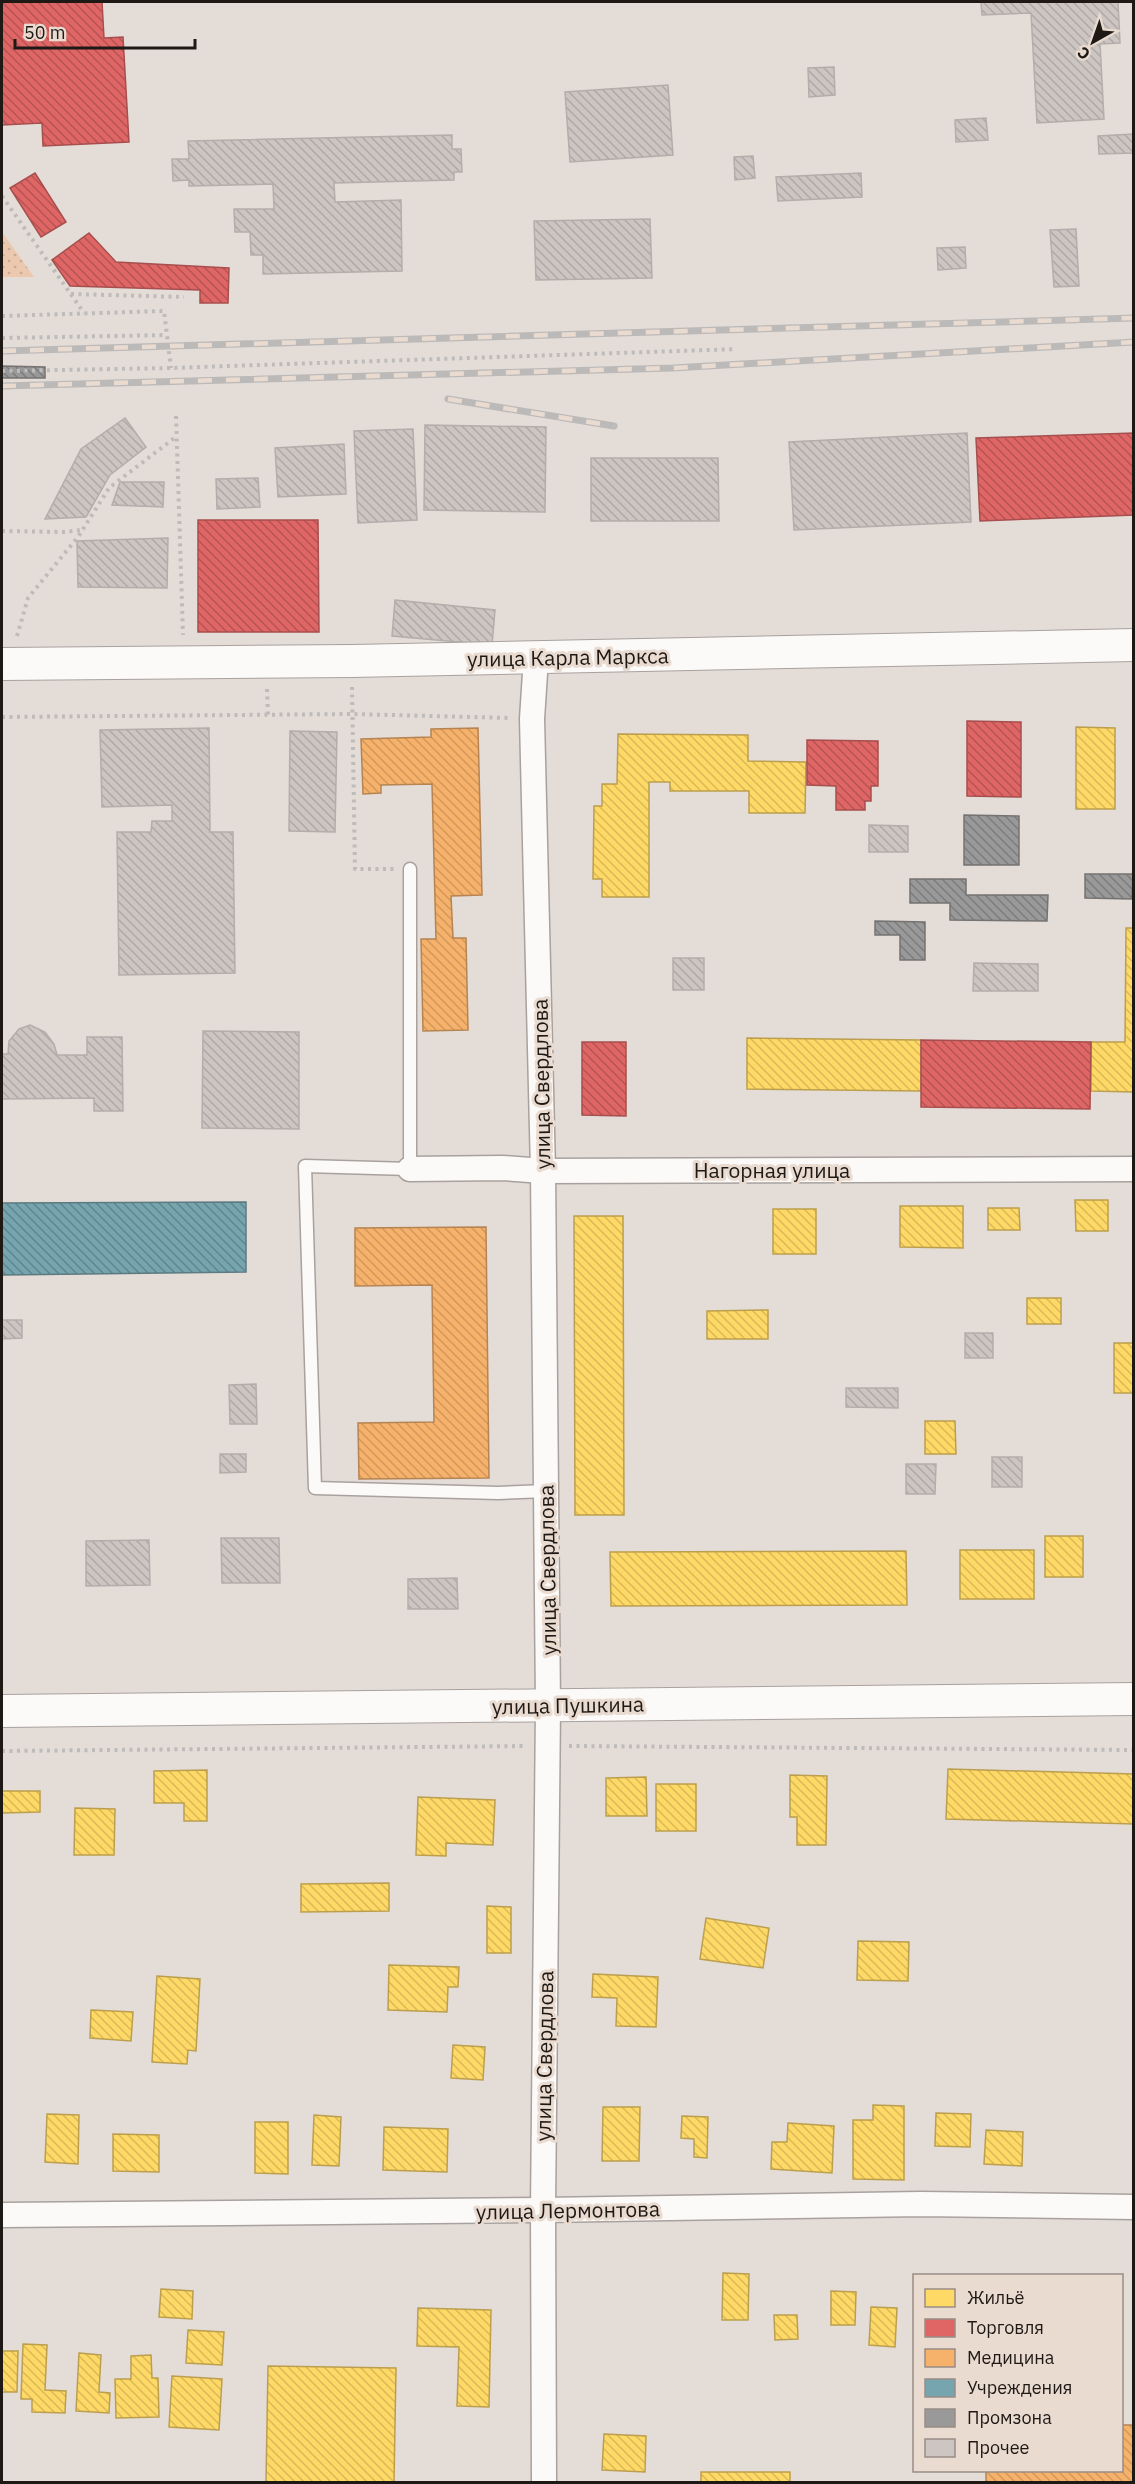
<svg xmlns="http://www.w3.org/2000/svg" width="1135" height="2484" font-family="'IBM Plex Sans',sans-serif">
<defs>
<pattern id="grass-dots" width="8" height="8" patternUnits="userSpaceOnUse" patternTransform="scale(1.5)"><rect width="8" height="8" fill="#ecc8ae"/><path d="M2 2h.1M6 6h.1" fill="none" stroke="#caab95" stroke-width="1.8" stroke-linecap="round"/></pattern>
<pattern id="homes-back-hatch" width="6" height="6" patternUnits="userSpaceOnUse" patternTransform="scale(1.5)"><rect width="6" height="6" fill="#ffd966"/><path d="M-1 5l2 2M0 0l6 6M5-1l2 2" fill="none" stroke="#daba58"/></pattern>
<pattern id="shops-back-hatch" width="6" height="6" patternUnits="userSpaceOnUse" patternTransform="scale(1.5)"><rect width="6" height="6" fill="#e06666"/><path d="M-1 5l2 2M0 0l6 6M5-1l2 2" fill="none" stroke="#b55353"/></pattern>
<pattern id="health-back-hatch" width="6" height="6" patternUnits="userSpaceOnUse" patternTransform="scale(1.5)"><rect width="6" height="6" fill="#f6b26b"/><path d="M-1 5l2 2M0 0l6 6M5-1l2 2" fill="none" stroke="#d2985c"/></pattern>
<pattern id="public-back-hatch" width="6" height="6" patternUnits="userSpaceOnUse" patternTransform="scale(1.5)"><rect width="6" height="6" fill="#76a5af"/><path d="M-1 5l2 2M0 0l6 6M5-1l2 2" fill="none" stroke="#60868d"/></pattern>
<pattern id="industry-back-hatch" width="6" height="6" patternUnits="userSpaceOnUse" patternTransform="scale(1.5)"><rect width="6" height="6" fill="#999"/><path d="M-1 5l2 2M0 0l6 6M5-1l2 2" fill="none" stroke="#7c7c7c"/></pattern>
<pattern id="building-back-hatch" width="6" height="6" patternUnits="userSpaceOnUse" patternTransform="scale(1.5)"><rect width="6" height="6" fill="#ccc5c2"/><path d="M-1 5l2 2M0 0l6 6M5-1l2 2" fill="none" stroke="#afa9a6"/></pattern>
</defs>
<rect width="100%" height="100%" fill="#e4dcd7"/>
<path fill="url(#grass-dots)" d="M2 232 34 277H2Z"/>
<g fill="url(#homes-back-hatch)" stroke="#bc9f4e" stroke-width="1.5">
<path d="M1076 727 1115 728V809H1076Z"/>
<path d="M618 734 748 735V761L806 762 805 813H749V791H670V782H649V897H602V879H593L594 806H602V784H617Z"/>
<path d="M1126 928H1134V1092L1091 1091V1042H1125Z"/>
<path d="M747 1038 921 1040V1091L747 1089Z"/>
<path d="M1075 1200H1108V1231H1076Z"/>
<path d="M900 1206H963V1248L900 1247Z"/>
<path d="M988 1208H1019L1020 1230H988Z"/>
<rect x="773" y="1209" width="43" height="45"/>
<path d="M574 1216H623L624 1515H575Z"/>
<rect x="1027" y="1298" width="34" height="26"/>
<path d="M768 1310V1339H707V1311Z"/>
<rect x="1114" y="1343" width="20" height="50"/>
<path d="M925 1421H955L956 1454H925Z"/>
<rect x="1045" y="1536" width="38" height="41"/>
<rect x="960" y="1550" width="74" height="49"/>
<path d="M906 1551 907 1605 611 1606 610 1552Z"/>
<path d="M948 1769 1134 1774V1824L946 1819Z"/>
<path d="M207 1770V1821H184V1803H154V1771Z"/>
<path d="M790 1775 827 1776 826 1845H797V1817H790Z"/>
<path d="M646 1777 647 1816H606V1778Z"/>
<rect x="656" y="1784" width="40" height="47"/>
<path d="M2 1791H40V1812L2 1813Z"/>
<path d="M418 1797 495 1800 493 1845 446 1843V1856L416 1855Z"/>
<path d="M75 1808 115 1809 114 1855H74Z"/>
<path d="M389 1883V1911L301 1912V1884Z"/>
<path d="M487 1906 511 1907V1953H487Z"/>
<path d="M706 1918 769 1928 763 1968 700 1959Z"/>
<path d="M858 1941 909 1942 908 1981 857 1980Z"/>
<path d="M389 1965 459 1967 458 1987H448L447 2012 388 2010Z"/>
<path d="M593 1974 658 1977 656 2027 616 2026 617 1998 592 1997Z"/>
<path d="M157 1976 200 1979 196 2051 188 2050 187 2064 152 2062Z"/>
<path d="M91 2010 133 2012 131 2041 90 2038Z"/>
<path d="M453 2045 485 2047 483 2080 451 2078Z"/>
<path d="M873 2105 904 2106V2180L853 2179V2120H873Z"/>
<path d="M603 2107H640L639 2161H602Z"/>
<path d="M936 2113 971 2114 970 2147 935 2146Z"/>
<path d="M47 2114 79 2115 78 2164 45 2162Z"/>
<path d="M314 2115 341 2117 339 2166 312 2165Z"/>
<path d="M682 2116 708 2117 707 2158 694 2157V2139L681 2138Z"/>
<path d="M255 2122H288V2174L255 2173Z"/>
<path d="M788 2123 834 2126 832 2173 771 2169 772 2142H787Z"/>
<path d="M384 2127 448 2129 447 2172 383 2170Z"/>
<path d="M986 2130 1023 2132 1022 2166 984 2164Z"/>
<path d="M113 2134 159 2135V2172L113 2171Z"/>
<path d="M723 2273 749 2274 748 2320H722Z"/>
<path d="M161 2289 193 2291 192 2319 159 2317Z"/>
<path d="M831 2291 856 2292 855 2325H831Z"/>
<path d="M871 2307 897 2308 895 2347 869 2345Z"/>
<path d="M418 2308 491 2310 489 2407 457 2406 459 2347 417 2346Z"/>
<path d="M774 2315H797L798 2339 775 2340Z"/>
<path d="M188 2330 224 2332 222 2365 186 2363Z"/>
<path d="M23 2344 47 2345 45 2390 66 2391 65 2413 32 2412V2399H21Z"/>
<path d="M2 2351H18L17 2392H2Z"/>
<path d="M79 2353 101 2355 99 2392 110 2393 109 2413 76 2411Z"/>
<path d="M151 2355 152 2378H158L159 2417 116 2418 115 2379H131V2356Z"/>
<path d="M268 2366 396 2368 394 2482H266Z"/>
<path d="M172 2376 222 2379 219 2430 169 2427Z"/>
<path d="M604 2434 646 2436 645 2472 602 2470Z"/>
<rect x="701" y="2472" width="89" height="10"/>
</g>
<g fill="url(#shops-back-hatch)" stroke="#a64f4e" stroke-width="1.5">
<path d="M2 2H102L104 38 123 37 129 142 43 146 42 123 2 125Z"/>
<path d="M35 173 66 222 41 237 10 188Z"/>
<path d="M89 233 116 262 229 268 228 303H200V290L70 286 52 260Z"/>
<path d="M1134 433V515L980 521 976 438Z"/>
<path d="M198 520H318L319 632H198Z"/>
<path d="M967 721 1021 722V797L967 796Z"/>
<path d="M807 740 878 741V786H871V801H865V810H836V786L807 785Z"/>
<path d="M921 1040 1091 1042 1090 1109 921 1107Z"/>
<path d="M582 1042H626V1116L582 1115Z"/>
</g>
<g fill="url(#health-back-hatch)" stroke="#b68452" stroke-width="1.5">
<path d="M478 728 482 895 451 896 453 938H466L468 1030 423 1031 421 939H436L432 784 381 785V793L363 794 361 739 431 737V729Z"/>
<path d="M486 1227 489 1478 359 1479 358 1423 434 1422 432 1285 355 1286V1228Z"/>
<path d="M1122 2425H1134V2482H986V2470H1122Z"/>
</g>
<path fill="url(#public-back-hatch)" stroke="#5c7b81" stroke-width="1.5" d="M246 1202V1272L2 1275V1203Z"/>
<g fill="url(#industry-back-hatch)" stroke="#747372" stroke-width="1.5">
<path d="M2 366 45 367V378H2Z"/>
<path d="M964 815 1019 816V865H964Z"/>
<path d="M1085 874H1133L1132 899 1085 898Z"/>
<path d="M910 879H966V895H1048L1047 921 950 920V903H910Z"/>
<path d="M875 921 925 922V960H900V935H875Z"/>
</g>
<g fill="url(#building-back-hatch)" stroke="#b4adaa" stroke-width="1.5">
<path d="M981 2H1118L1120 43 1100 44 1104 119 1037 123 1031 13 982 15Z"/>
<path d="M834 67 835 95 809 97 808 68Z"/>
<path d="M668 85 673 155 570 162 565 92Z"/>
<path d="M986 118 988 140 956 142 955 120Z"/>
<path d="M1134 134V153L1099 154 1098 136Z"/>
<path d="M452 135V149H461L462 172H454V180L334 183 335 202 401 200 402 271 263 274V255H251L250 232H235L234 209H274L273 184 189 186V180L173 181 172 159H189L188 141Z"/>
<path d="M753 156 755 178 735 180 734 157Z"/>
<path d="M861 173 862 197 778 201 776 177Z"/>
<path d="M650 219 652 278 536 280 534 221Z"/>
<path d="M1076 229 1079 286 1054 287 1050 230Z"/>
<path d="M965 247 966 268 938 270 937 248Z"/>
<path d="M125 418 146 447 110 475 86 517 45 519 81 449Z"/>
<path d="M425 425 546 427 545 512 424 510Z"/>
<path d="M413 429 417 520 358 523 354 431Z"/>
<path d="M967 433 971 522 794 530 789 442Z"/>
<path d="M344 444 346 494 278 497 275 448Z"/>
<path d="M591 458H718L719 521H591Z"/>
<path d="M258 478 260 507 217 509 216 479Z"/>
<path d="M120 482H164L163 507 112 505Z"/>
<path d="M168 538 167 588 78 587 77 541Z"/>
<path d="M395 600 495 610 492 645 392 636Z"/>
<path d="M209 728 210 832H233L235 973 119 975 117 832H151L152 821H172V805L102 807 100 730Z"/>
<path d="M290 731 337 732 335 832 289 831Z"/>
<path d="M869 825 908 826V852H869Z"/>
<rect x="673" y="958" width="31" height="32"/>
<path d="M974 963 1038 964V991H973Z"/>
<path d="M30 1025 45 1032 54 1044 57 1055H87V1037H122L123 1111H94V1098L2 1099V1054H8L9 1041 19 1029Z"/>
<path d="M203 1031 299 1032V1129L202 1128Z"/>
<path d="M2 1320H22V1338L2 1339Z"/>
<rect x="965" y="1333" width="28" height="25"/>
<path d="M256 1384 257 1424H230L229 1385Z"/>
<path d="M846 1388H898V1408L846 1407Z"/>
<path d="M220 1454H246V1472L220 1473Z"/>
<rect x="992" y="1457" width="30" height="30"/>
<path d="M906 1464H936L935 1494H906Z"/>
<path d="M221 1538H279L280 1583H222Z"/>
<path d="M149 1540 150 1585 86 1586V1541Z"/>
<path d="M457 1578 458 1609H408V1579Z"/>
</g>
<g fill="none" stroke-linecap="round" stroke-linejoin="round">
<g stroke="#a8a19d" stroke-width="15">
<path id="service" d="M410 869V1169L305 1166 315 1488 498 1493 546 1491"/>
</g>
<g stroke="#a8a19d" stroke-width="27">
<g id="minor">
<path d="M536 658 532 719 543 1171 548 1706 543 2210 544 2482"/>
<path d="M410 1169 503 1168 543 1171 1134 1169"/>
<path d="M2 2215 543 2210 921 2204 1134 2207"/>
</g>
</g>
<g stroke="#a8a19d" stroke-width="34">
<g id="tertiary">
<path d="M2 664 352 661 1134 645"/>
<path d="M2 1711 1134 1699"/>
</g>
</g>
<g stroke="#bebcba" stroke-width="4" stroke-dasharray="3 4.5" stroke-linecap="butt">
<path d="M2 196 84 313"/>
<path d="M71 294 184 297"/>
<path d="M2 316 164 311 171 368"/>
<path d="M2 338 167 335"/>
<path d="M2 371 171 368 736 349"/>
<path d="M176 416 183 635"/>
<path d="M2 531 64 532 82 530"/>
<path d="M17 636 28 598 78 537 109 488 177 436"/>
<path d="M352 687 355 869H394"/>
<path d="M267 689 268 715"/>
<path d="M2 717 351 714 510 718"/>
<path d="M569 1746 1134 1750"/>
<path d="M2 1751 526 1746"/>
</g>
<use href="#service" stroke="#fbfaf9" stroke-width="12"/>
<use href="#minor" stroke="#fbfaf9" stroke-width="24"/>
<use href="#tertiary" stroke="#fbfaf9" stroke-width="32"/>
<g stroke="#bcbab9" stroke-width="7">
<g id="rail">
<path d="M2 351 1134 318"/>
<path d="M2 386 673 368 1134 342"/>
<path d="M448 399 614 426"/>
</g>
</g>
<use href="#rail" stroke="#eadbd1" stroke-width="4.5" stroke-dasharray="14" stroke-linecap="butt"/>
</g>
<g text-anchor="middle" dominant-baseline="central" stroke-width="6" stroke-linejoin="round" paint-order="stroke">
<g font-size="21" fill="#1f1916" stroke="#eadbd1">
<text transform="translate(568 657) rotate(-1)">улица Карла Маркса</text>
<text transform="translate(541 1084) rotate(-91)">улица Свердлова</text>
<text x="772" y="1170">Нагорная улица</text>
<text transform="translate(547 1570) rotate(-91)">улица Свердлова</text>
<text transform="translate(568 1705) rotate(-1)">улица Пушкина</text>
<text transform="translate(544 2056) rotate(-89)">улица Свердлова</text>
<text transform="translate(568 2210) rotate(-1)">улица Лермонтова</text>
</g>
</g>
<rect width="1135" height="2484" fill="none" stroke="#1f1916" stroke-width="6"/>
<rect x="913" y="2274" width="210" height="198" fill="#eadbd1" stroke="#998d86" stroke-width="1.5"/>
<rect x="925" y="2289" width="30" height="18" fill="#ffd966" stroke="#998d86" stroke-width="1.5"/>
<text x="967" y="2304" font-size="18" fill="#1f1916">Жильё</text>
<rect x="925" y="2319" width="30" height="18" fill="#e06666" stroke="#998d86" stroke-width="1.5"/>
<text x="967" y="2334" font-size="18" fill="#1f1916">Торговля</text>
<rect x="925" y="2349" width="30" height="18" fill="#f6b26b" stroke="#998d86" stroke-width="1.5"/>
<text x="967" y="2364" font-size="18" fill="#1f1916">Медицина</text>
<rect x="925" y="2379" width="30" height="18" fill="#76a5af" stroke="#998d86" stroke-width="1.5"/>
<text x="967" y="2394" font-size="18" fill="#1f1916">Учреждения</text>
<rect x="925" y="2409" width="30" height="18" fill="#999999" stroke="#998d86" stroke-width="1.5"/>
<text x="967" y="2424" font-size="18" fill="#1f1916">Промзона</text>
<rect x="925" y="2439" width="30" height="18" fill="#ccc5c2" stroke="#998d86" stroke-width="1.5"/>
<text x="967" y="2454" font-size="18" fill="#1f1916">Прочее</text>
<g transform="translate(1093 42) rotate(220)" stroke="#eadbd1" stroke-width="4.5" paint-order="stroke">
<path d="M0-4.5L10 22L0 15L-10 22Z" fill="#1f1916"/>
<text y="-9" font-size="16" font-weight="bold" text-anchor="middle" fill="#1f1916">С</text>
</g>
<path d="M15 39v9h180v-9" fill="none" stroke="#1f1916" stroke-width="3"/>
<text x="24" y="39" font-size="18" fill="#1f1916" stroke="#eadbd1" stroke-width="4.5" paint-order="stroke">50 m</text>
</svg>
